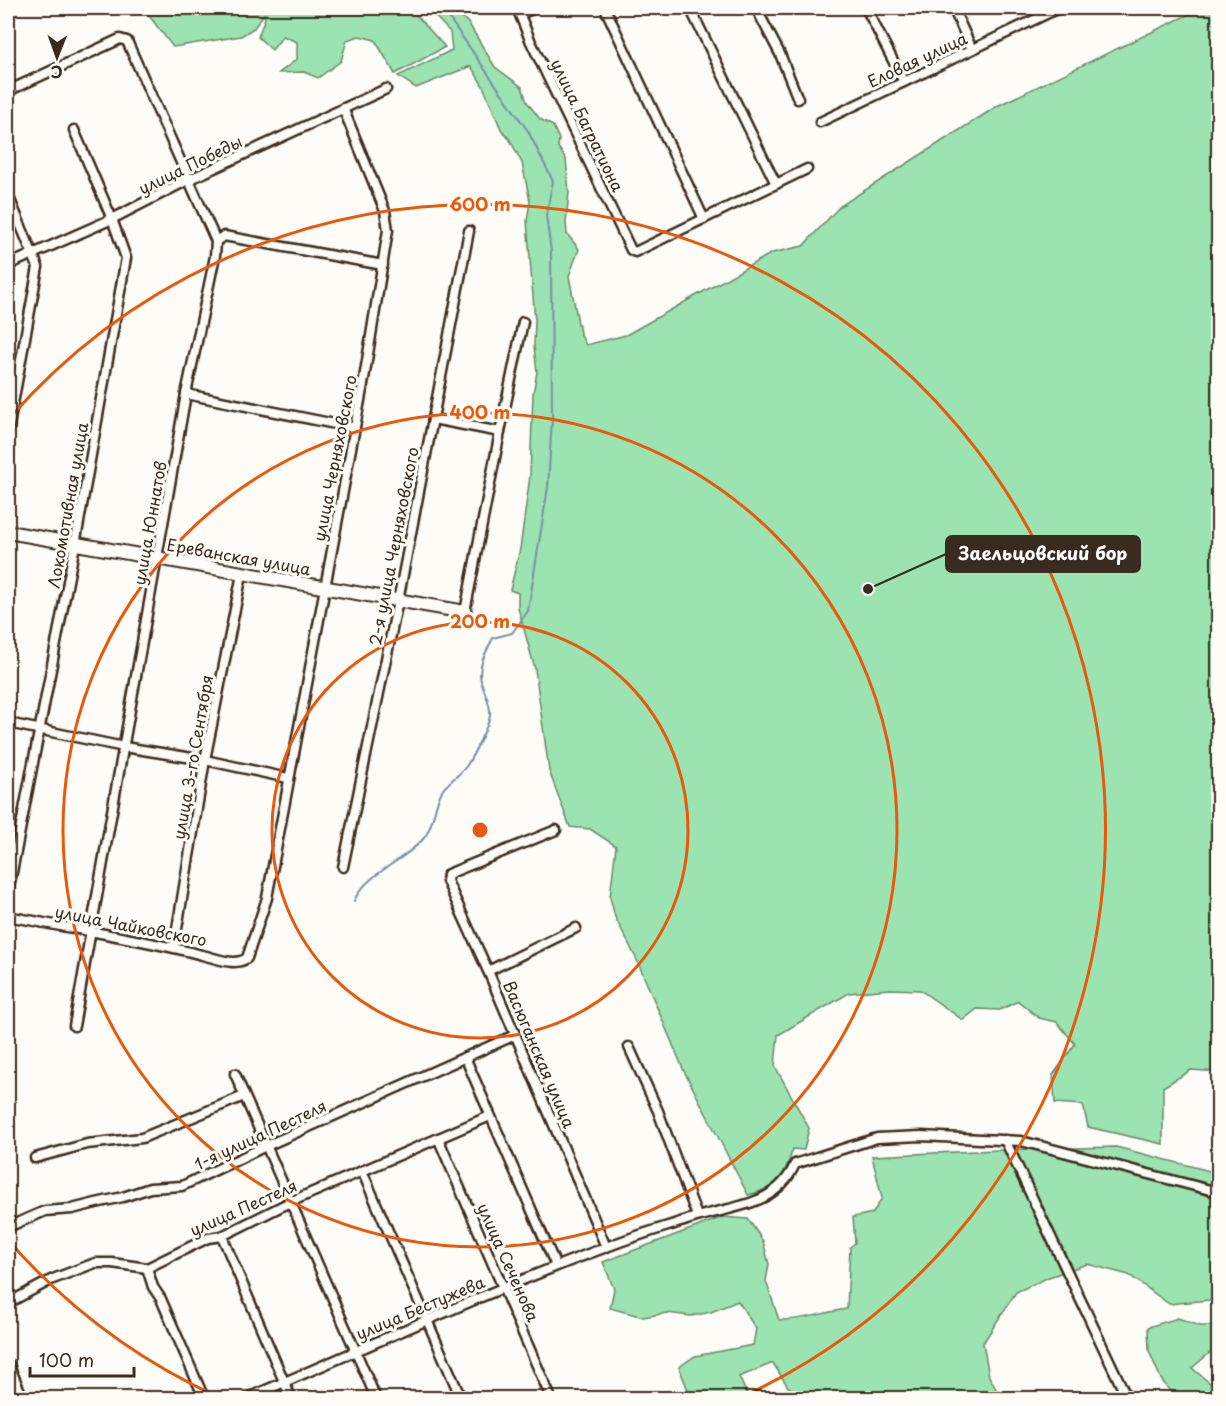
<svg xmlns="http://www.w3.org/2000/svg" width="1226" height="1406" font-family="'Playpen Sans',sans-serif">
<rect width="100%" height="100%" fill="#fdfcf7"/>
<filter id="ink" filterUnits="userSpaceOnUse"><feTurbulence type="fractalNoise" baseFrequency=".0167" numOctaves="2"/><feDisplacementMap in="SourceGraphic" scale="12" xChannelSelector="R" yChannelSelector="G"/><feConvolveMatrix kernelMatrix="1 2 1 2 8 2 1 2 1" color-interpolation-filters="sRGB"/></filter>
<g filter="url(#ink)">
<g fill="#9be3b1" stroke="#6b8668" stroke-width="1.5">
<path d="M143 8H410L445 47 395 74 375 40 359 36 347 40 341 61 318 78 304 72 279 73 297 59V42L283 36 272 50 258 37 265 18 264 14 254 28 241 36 173 47Z"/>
<path d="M427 8H453L469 24 495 67 522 87 527 102 540 119 553 126 559 139 558 147 566 159 569 192 566 223 567 234 579 249 569 276 580 333 586 345 626 335 772 253 803 246 840 206 999 105 1202 8H1218V1072L1191 1070 1163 1087V1144L1088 1127 1083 1105 1055 1103 1053 1075 1075 1044 1057 1022 1039 1018 1018 1001 1000 1010 977 1009 963 1020 920 990 889 989 849 993 778 1035 775 1066 809 1128 804 1150 793 1149C784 1178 778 1188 748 1195L684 1071 636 958 615 917 610 897 616 846 590 829 570 827 549 771 535 669 518 608V593L510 590 520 549 530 476 533 394 537 372 534 347 535 321 527 221 530 201 522 163 510 140 501 129 483 86 471 66 416 88 398 76 452 50 450 32Z"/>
<path d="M1116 1147 1218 1173V1296L1209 1300 1169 1304 1129 1275 1087 1264 1049 1277 1016 1292 983 1343 989 1376 1001 1398H811L788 1387 773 1363 739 1377 748 1396 746 1398H691L679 1367 695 1356 753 1345 756 1329 738 1301 711 1312 691 1316 667 1313 643 1317 610 1308 614 1289 603 1262 723 1217 748 1219 763 1241 769 1264 766 1281 779 1320C802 1321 824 1312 847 1309L850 1247 855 1243 853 1217 873 1213 882 1198 872 1156 998 1150Z"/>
<path d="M1178 1318 1200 1326H1218V1346L1192 1368 1218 1390V1398H1175L1161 1379 1149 1351 1148 1327Z"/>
</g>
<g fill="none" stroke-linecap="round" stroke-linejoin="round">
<path stroke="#778fa4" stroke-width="2" d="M354 901C366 873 405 861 424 838 435 824 433 806 442 791 448 781 461 775 467 765 472 757 490 723 490 715 491 702 484 693 481 681 477 666 487 650 493 638L512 633 528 611 548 487 552 418 551 251 546 216 553 181 528 131 442 8"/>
<g stroke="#3b2a1e" stroke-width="13">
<g id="street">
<path d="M517 8 531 42 631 250 635 252 807 169"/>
<path d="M605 8 704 219"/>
<path d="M690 8 776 184"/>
<path d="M756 8 780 54 798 99"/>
<path d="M866 8 904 82"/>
<path d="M953 8 972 49"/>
<path d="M520 14 535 8"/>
<path d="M8 91 120 39 127 41 216 241 215 256 186 394 74 1026"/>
<path d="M820 122 1059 8"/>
<path d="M8 195 38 267 8 431"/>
<path d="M216 241 224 236 383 265"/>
<path d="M8 265 112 219 188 180 386 89"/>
<path d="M186 394 355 428"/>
<path d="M433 419 500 432"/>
<path d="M465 612 500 432 523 322"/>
<path d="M8 723 124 747 205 760 288 778"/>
<path d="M556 830 448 874 447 881 488 971 606 1247"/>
<path d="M343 867 398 601 469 231"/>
<path d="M8 893 75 545 126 258 112 219 74 130"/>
<path d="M8 916C72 929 139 938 202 955 216 958 235 967 247 958L267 898 364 379 388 230 385 211 343 108"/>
<path d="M174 947 205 760 242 574"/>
<path d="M488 971 576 928"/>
<path d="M629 1047 658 1111 697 1216"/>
<path d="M465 1057 556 1266"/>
<path d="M235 1074 376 1398"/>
<path d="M438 1138 551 1398"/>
<path d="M1005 1140 1127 1398"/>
<path d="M35 1158 87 1144 142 1138 244 1096"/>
<path d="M362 1171 461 1398"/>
<path d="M8 1227 45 1211 72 1209 96 1203 123 1197 150 1188 182 1186 266 1146 515 1035"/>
<path d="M222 1236 291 1398"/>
<path d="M147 1268 153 1287 161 1299 204 1398"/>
<path d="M8 1303 53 1279 95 1263H112L147 1268 208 1238 222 1236 290 1202 490 1116"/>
<path d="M8 1363 23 1398"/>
<path d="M247 1398C366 1348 483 1293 604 1248 631 1237 659 1229 687 1220 726 1206 776 1209 795 1164L877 1138 921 1136 1021 1141 1214 1191 1218 1189"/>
</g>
</g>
<g stroke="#3b2a1e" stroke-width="16">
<path id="secondary" d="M8 532 465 612"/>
</g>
<use href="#street" stroke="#fdfcf7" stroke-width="8"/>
<use href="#secondary" stroke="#fdfcf7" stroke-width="12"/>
</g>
</g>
<g fill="none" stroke="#e8590c" stroke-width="3">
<circle cx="480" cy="830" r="208"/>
<circle cx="480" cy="830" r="417"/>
<path d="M216 1396A625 625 0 0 1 8 1240M8 420A625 625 0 1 1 744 1396"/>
</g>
<g text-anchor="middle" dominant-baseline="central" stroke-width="6" stroke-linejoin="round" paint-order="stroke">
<g font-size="16" fill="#3b2a1e" stroke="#fdfcf7">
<text transform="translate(917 59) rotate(-25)">Еловая улица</text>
<text transform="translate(588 125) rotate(64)">улица Багратиона</text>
<text transform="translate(190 164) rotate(-26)">улица Победы</text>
<text transform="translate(334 458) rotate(-79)">улица Черняховского</text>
<text transform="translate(67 505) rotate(-80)">Локомотивная улица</text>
<text transform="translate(149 523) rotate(-80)">улица Юннатов</text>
<text transform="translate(393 546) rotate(-79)">2-я улица Черняховского</text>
<text transform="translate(239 556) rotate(10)">Ереванская улица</text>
<text transform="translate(192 757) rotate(-80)">улица 3-го Сентября</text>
<text transform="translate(131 925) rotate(11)">улица Чайковского</text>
<text transform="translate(540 1054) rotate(67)">Васюганская улица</text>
<text transform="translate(260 1134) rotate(-25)">1-я улица Пестеля</text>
<text transform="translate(243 1207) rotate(-24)">улица Пестеля</text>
<text transform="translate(509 1262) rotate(66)">улица Сеченова</text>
<text transform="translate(420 1307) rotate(-23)">улица Бестужева</text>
</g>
</g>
<circle cx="480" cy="830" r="9" fill="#e8590c" stroke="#fdfcf7" stroke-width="3"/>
<g font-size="18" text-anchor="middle" font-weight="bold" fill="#e8590c" stroke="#fdfcf7" stroke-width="6" stroke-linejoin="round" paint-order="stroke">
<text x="480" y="211">600 m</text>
<text x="480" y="419">400 m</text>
<text x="480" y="628">200 m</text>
</g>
<path fill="none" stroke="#3b2a1e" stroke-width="2" d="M868 589L946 554"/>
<circle fill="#3b2a1e" stroke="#fdfcf7" stroke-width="2" cx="868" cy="589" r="6"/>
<rect fill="#3b2a1e" stroke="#3b2a1e" stroke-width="2" x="946" y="536" width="194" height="36" rx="6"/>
<g font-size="18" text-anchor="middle" font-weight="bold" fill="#fff">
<text x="1043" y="560">Заельцовский бор</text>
</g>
<rect width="1226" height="1406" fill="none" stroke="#fdfcf7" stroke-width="30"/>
<rect x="15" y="15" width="1196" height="1376" fill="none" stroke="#3b2a1e" stroke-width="2" filter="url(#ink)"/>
<g transform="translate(57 57) rotate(181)" stroke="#fdfcf7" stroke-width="4.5" paint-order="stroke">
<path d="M0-4.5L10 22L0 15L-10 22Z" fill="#3b2a1e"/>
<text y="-9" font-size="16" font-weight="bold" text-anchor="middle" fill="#3b2a1e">С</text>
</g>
<path d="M30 1367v9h104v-9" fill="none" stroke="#3b2a1e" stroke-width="3"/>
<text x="39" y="1367" font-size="18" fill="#3b2a1e" stroke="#fdfcf7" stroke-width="4.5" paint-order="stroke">100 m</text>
</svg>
